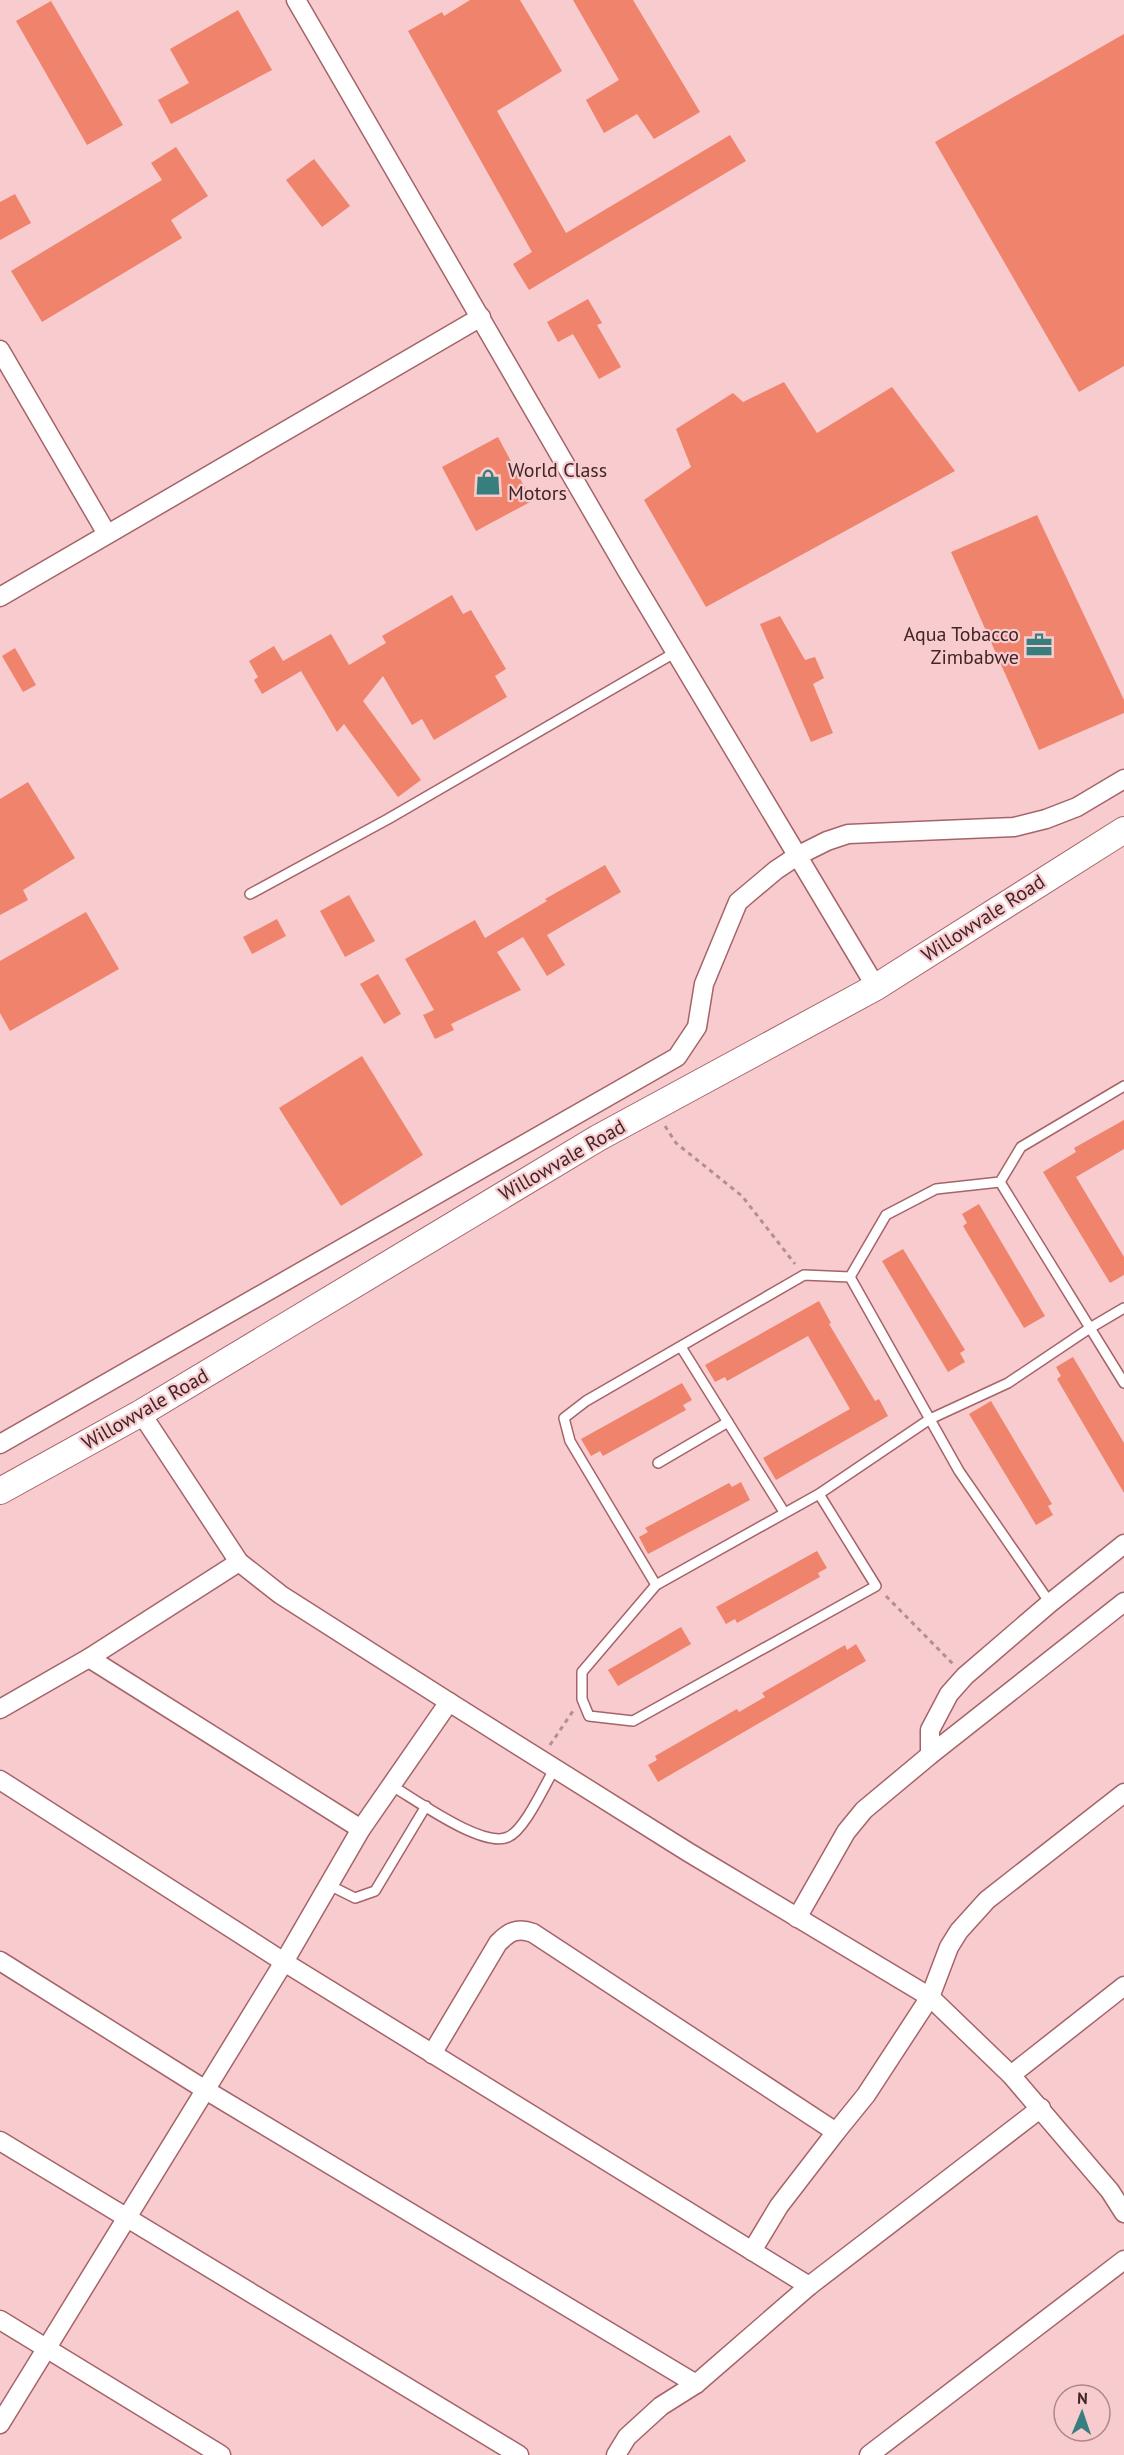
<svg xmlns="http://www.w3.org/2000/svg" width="1124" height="2455" font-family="'PT Sans',sans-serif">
<rect width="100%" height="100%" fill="#f8cbce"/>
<g fill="#ef836b">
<path d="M470 0H520L562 71 497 111 566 233 730 135 746 161 529 290 513 264 532 252 408 31 442 12 444 16Z"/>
<path d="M573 0H633L700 112 654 139 637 114 604 133 586 100 619 80Z"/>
<path d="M51 1 123 125 87 145 16 21Z"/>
<path d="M238 10 272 70 171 124 158 100 189 83 170 49Z"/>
<path d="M1124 34V366L1079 392 935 142Z"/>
<path d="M176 147 208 196 171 220 182 238 42 322 11 271 162 180 151 163Z"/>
<path d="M314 159 350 206 322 227 286 180Z"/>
<path d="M15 194 31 223 0 240V202Z"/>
<path d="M588 299 602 323 597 325 621 367 599 379 573 334 558 342 547 322Z"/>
<path d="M784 382 817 433 892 387 955 471 706 607 644 500 691 467 676 429 733 393 743 402Z"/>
<path d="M498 437 532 501 476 531 442 467Z"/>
<path d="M1037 515 1124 700V713L1039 750 951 552Z"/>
<path d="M452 595 463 614 471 610 506 669 495 676 507 697 434 740 422 719 412 725 383 676 363 701 421 780 398 797 344 724 337 732 301 671 262 694 254 680 258 677 249 661 274 646 283 661 331 634 349 665 386 643 382 636Z"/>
<path d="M780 616 805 660 815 657 824 678 813 684 833 733 811 742 760 624Z"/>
<path d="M15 648 36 685 23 692 2 656Z"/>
<path d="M28 782 75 858 23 890 28 900 0 915V799Z"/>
<path d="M605 865 621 892 547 935 565 965 547 976 523 937 497 952 521 990 451 1024 454 1030 435 1039 423 1015 434 1010 405 959 475 920 485 938 547 901 545 899Z"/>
<path d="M349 895 375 941 345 957 320 911Z"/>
<path d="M86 912 119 969 10 1031 0 1013V961Z"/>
<path d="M277 919 286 936 252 954 243 937Z"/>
<path d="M378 974 401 1014 384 1024 360 984Z"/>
<path d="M362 1056 423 1155 341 1206 279 1108Z"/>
<path d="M1124 1120V1149L1076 1177 1124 1257V1275L1110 1283 1043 1172 1076 1152 1074 1148Z"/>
<path d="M979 1204 1045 1316 1024 1328 963 1226 967 1223 962 1214Z"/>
<path d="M903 1249 965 1350 960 1353 965 1362 948 1372 882 1261Z"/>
<path d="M819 1301 831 1323 829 1324 875 1401 879 1399 888 1416 776 1480 763 1458 850 1409 808 1336 727 1381 725 1377 715 1382 705 1365Z"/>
<path d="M1073 1357 1124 1443V1493L1057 1379 1061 1376 1056 1367Z"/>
<path d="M682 1383 692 1400 683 1405 686 1410 603 1456 600 1451 591 1456 581 1439Z"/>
<path d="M991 1401 1052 1504 1048 1506 1053 1515 1036 1525 969 1414Z"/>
<path d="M741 1482 750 1500 648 1554 639 1537 648 1532 645 1528 729 1483 732 1487Z"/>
<path d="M817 1551 827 1568 818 1573 820 1577 737 1623 735 1619 726 1624 716 1607Z"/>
<path d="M681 1627 691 1644 618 1686 608 1670Z"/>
<path d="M856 1644 866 1661 658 1782 648 1765 657 1760 655 1756 737 1709 739 1712 765 1697 762 1693 845 1645 847 1650Z"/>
</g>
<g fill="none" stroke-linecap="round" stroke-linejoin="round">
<g stroke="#a5646a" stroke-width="12">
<g id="service">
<path d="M250 894 388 819 676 652"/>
<path d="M1000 1182 1124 1383"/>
<path d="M850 1277 886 1215 936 1189 1000 1182 1021 1147 1124 1086"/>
<path d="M681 1347 784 1512"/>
<path d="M658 1463 728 1422"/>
<path d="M819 1494 876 1586 633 1721 589 1716 582 1699V1672L656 1585 819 1494 930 1419 1008 1383 1090 1328 1124 1308"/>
<path d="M656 1585 570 1441 564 1418 586 1401 804 1275 850 1277 959 1471 1050 1603"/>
<path d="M392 1786C415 1799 483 1849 508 1837 525 1830 545 1784 555 1768"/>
<path d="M329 1885 355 1898 375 1891 426 1806"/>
</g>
</g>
<g stroke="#a5646a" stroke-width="21">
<g id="minor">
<path d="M296 0 627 571 876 987"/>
<path d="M0 350 107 534"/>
<path d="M0 597 481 317"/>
<path d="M141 1413 239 1562 281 1595 449 1702 688 1852 930 1997 1011 2075 1110 2191 1124 2213"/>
<path d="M0 1444 677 1057 697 1027 704 984 738 902 776 870 797 856 827 841 848 834 1014 827 1046 819 1077 807 1124 779"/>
<path d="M89 1658 361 1829"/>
<path d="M0 1709 89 1658 239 1562"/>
<path d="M930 1755V1730L949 1694 965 1676 1050 1603 1124 1544"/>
<path d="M0 1780 284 1962 809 2286"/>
<path d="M797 1918 846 1832 864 1810 930 1755 1124 1602"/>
<path d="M0 1961 204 2089 696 2384"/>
<path d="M432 2054 498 1943C509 1932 517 1927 533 1933L836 2132 779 2206 752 2251"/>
<path d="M1011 2075 1124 1986"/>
<path d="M836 2132 866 2095 930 1997 949 1947 959 1931 987 1900 1124 1793"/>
<path d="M0 2141 519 2455"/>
<path d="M0 2320 221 2455"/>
<path d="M0 2424 284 1962 361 1829 449 1702"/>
<path d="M616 2455 627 2437 661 2406 696 2384 809 2286 1041 2108"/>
<path d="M869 2455 1124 2260"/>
</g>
</g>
<g stroke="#a5646a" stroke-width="28">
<path id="secondary" d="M0 1491 141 1413 598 1138 876 987 1124 830"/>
</g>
<g stroke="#b58e91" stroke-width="3" stroke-dasharray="4.5 4.5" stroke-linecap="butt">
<path d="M665 1126 676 1143 742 1196 795 1264"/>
<path d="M886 1596 953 1664"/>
<path d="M550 1745 573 1711"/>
</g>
<use href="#service" stroke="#fff" stroke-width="9"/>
<use href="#minor" stroke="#fff" stroke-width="18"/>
<use href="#secondary" stroke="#fff" stroke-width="26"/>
</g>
<defs>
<g id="shop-bare" transform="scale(2.07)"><path d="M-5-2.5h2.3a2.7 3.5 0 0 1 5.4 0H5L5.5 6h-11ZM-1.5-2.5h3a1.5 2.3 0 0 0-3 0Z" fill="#377f7e" stroke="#f8cbce" stroke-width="2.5" paint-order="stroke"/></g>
<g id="office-bare" transform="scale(2.07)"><path d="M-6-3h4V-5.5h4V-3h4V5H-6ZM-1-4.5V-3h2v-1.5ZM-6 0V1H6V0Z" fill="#377f7e" stroke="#f8cbce" stroke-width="2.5" paint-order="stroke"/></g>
</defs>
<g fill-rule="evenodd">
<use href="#shop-bare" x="488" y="482"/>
<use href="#office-bare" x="1039" y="645"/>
</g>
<g text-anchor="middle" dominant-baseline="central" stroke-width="4.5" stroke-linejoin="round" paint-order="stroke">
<g font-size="20" fill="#402427" stroke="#f8cbce" text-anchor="start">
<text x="508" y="470">World Class<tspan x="508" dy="23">Motors</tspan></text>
<text x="1019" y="634" text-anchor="end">Aqua Tobacco<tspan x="1019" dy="23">Zimbabwe</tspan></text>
</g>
<g font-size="20" fill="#402427" stroke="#f8cbce">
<text transform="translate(983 918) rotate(-33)">Willowvale Road</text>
<text transform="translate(562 1160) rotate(-30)">Willowvale Road</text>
<text transform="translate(145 1409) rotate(-30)">Willowvale Road</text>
</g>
</g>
<g transform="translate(1082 2413) rotate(2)"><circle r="28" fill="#f8cbce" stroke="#ae888b" stroke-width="1.5"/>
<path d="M0-4.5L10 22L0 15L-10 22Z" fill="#377f7e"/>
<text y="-9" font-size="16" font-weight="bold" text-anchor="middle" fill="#402427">N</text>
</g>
</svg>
